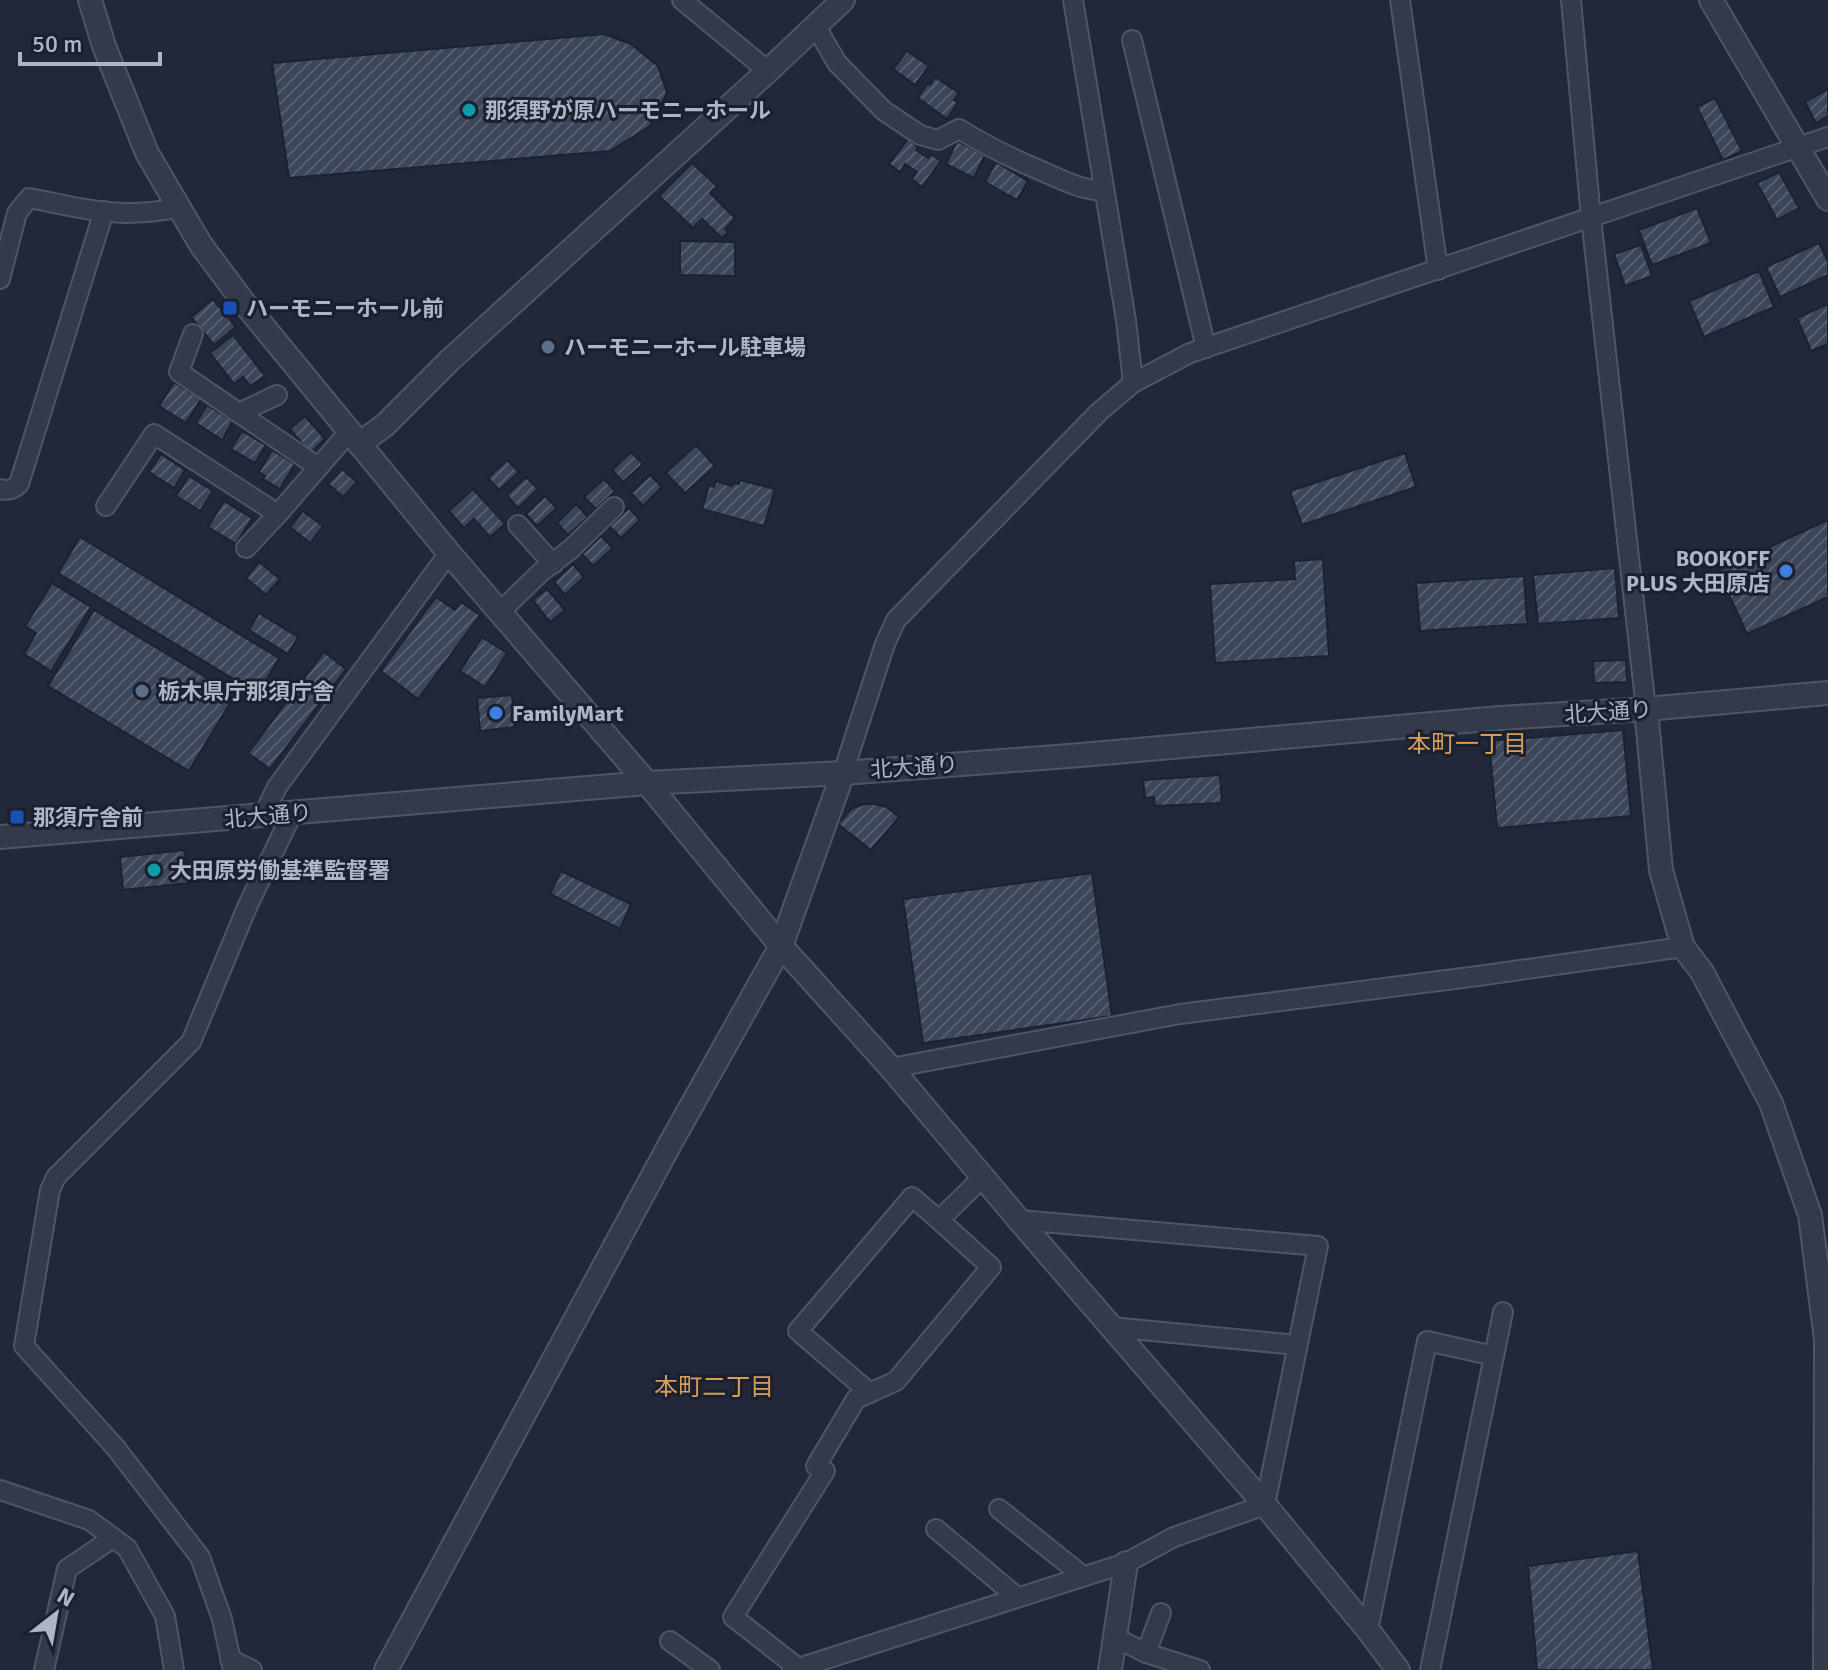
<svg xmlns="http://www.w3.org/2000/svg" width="1828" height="1670" font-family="Signika,'Noto Sans JP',sans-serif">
<defs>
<pattern id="building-hatch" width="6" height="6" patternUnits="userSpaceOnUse" patternTransform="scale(2)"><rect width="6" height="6" fill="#3c4559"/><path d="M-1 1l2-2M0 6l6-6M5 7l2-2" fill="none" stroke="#565e6f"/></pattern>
</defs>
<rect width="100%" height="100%" fill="#202839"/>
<g fill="url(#building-hatch)" stroke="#1c2230" stroke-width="2">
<path d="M604 34 631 44 658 66 667 93 650 126 610 151 289 178 272 63Z"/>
<path d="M907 51 929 66 915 85 893 69Z"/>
<path d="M935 77 959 93 954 100 958 102 947 119 918 98 928 83 930 85Z"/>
<path d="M1828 89V116L1816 123 1805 102Z"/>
<path d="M1715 98 1742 151 1723 160 1697 107Z"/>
<path d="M908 139 918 147 916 150 928 158 931 154 941 161 922 187 912 179 917 172 905 164 900 172 889 164Z"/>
<path d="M957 141 985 155 974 178 946 164Z"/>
<path d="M996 162 1028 181 1017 200 985 182Z"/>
<path d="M692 163 717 186 710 193 735 218 725 229 728 232 722 238 702 219 693 228 659 196Z"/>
<path d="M1779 172 1799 208 1777 220 1757 183Z"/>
<path d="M1697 208 1711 243 1652 265 1639 230Z"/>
<path d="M680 241 735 242V276L680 275Z"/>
<path d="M1819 243 1828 262V275L1780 297 1766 267Z"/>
<path d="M1641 245 1652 276 1625 286 1614 254Z"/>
<path d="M1759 271 1774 307 1704 337 1689 301Z"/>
<path d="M213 299 236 327 214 345 191 317Z"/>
<path d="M1828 304V344L1811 351 1797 318Z"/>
<path d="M233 335 265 376 250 386 243 377 234 384 210 353Z"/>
<path d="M174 382 201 399 186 423 159 406Z"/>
<path d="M207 405 233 421 222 440 196 423Z"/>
<path d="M305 416 325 439 310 453 290 429Z"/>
<path d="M242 431 266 445 255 463 231 449Z"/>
<path d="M696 445 715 466 685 493 666 473Z"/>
<path d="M272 450 295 464 280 489 263 479 265 476 259 472Z"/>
<path d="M631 452 643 464 623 482 612 470Z"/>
<path d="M1405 453 1416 487 1302 525 1290 491Z"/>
<path d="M161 454 185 470 174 488 149 472Z"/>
<path d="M507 460 519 472 499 490 488 478Z"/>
<path d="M342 469 357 482 343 497 328 484Z"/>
<path d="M650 475 662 487 643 506 631 493Z"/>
<path d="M189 476 213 491 200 511 176 496Z"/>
<path d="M526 477 538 489 518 508 507 495Z"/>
<path d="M604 479 615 491 596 509 584 497Z"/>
<path d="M740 480 775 489 764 526 702 509 709 485 714 487 716 481 732 486 733 483 739 484Z"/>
<path d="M473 489 505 524 490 537 474 519 464 528 449 511Z"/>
<path d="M545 496 557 508 537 526 526 514Z"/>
<path d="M224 501 252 518 236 544 208 527Z"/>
<path d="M576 504 588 517 568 535 557 523Z"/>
<path d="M629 508 640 520 621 538 609 526Z"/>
<path d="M303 511 323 526 310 543 290 527Z"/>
<path d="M1828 520V597L1747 634 1718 571Z"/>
<path d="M601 536 613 548 593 566 582 554Z"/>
<path d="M80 537 279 658 258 694 58 573Z"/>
<path d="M1323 559 1329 656 1215 663 1210 584 1295 579 1294 561Z"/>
<path d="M259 562 280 579 266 595 246 578Z"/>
<path d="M573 564 584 577 565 595 554 582Z"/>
<path d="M1615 568 1619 618 1538 624 1533 575Z"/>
<path d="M1524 576 1527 624 1420 631 1416 583Z"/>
<path d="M52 583 91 607 51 671 24 654 36 633 25 626Z"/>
<path d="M547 589 565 610 550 622 533 600Z"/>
<path d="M436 597 455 610 461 602 480 615 418 699 381 671Z"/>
<path d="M94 610 235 695 189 771 48 686Z"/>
<path d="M259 613 298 637 288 654 249 630Z"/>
<path d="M482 637 507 653 485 687 460 671Z"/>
<path d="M324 652 346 669 270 769 248 753Z"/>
<path d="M1626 660 1627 682 1594 683 1593 661Z"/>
<path d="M512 695 515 727 480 731 477 698Z"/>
<path d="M1623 730 1631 816 1497 828 1489 741Z"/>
<path d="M1220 775 1222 803 1155 806 1154 797 1145 798 1143 780Z"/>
<path d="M864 804H874L887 807 899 817 871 850 838 824 851 809Z"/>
<path d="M185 850 189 883 123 890 120 857Z"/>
<path d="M561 871 631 904 620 929 550 894Z"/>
<path d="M1092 873 1112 1016 923 1043 903 899Z"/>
<path d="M1638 1551 1653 1670H1537L1528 1566Z"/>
</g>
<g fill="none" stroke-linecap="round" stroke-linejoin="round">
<g stroke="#4f5564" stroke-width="22">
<g id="minor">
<path d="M682 0 768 71"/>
<path d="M1073 0 1126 320 1133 383"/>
<path d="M1400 0 1438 270"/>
<path d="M1571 0 1591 218 1646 709"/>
<path d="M815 25 837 63 884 111 920 135 938 140 959 129C988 147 1013 159 1044 172 1064 181 1082 190 1104 191"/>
<path d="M1132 40 1206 348"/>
<path d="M0 279 17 213 29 198C61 204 95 213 128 213 145 213 161 211 178 208"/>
<path d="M193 334 179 372 318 467"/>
<path d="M239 413 277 395"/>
<path d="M0 489C8 491 13 490 19 484L104 211"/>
<path d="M106 506 154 434 278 514 349 432"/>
<path d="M518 525 553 564"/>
<path d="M246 548 278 514"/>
<path d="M500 612 541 572 571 549 614 507"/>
<path d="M843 773 885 644 896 620 1099 412 1133 383 1190 353 1828 137"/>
<path d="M263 816 277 787 449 553"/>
<path d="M891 1068 1180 1014 1478 976 1683 947"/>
<path d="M1111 1327 1297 1345"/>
<path d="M870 1393 798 1331 912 1197 939 1220"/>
<path d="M0 1490 89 1520 127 1548 165 1616 174 1670"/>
<path d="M999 1509 1083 1576"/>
<path d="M936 1529 1017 1597"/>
<path d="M1368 1630 1427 1341 1494 1356"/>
<path d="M1114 1637 1146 1653 1200 1670"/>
<path d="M670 1641 710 1670"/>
<path d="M1146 1653 1161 1613"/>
<path d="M230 1659 252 1670"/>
<path d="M798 1668 733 1617 825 1471 816 1466 856 1399 896 1381 991 1267 939 1220 983 1177"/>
<path d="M44 1670 67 1569 113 1538"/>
<path d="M233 1670 222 1619 200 1557 115 1447 24 1346 50 1190 56 1177 191 1042 248 905 292 814"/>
<path d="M792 1670 1126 1563 1174 1537 1265 1505 1318 1246 1019 1220"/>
<path d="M1430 1670 1503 1312"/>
</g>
</g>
<g stroke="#4f5564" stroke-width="26">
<g id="tertiary">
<path d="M90 0 104 46 147 153 201 245 245 304 449 553 647 783 781 946 891 1068 1019 1220 1265 1505 1368 1630 1398 1670"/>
<path d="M1711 0 1828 199"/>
<path d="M359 444 385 425 449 361 768 71 843 0"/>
<path d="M1646 709 1661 870 1683 947 1702 972 1771 1103 1810 1215 1826 1340 1825 1670"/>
<path d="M0 837 647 783 843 773 1081 755 1500 718 1646 709 1828 693"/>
<path d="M386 1670 670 1144 781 946 843 773"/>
<path d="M1110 1670 1126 1563"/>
</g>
</g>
<use href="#minor" stroke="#343a4a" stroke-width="18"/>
<use href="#tertiary" stroke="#343a4a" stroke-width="22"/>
</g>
<g fill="#0f9aa8" stroke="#1a202e" stroke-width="3">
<circle cx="469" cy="110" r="8"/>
<circle cx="154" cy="870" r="8"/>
</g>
<g fill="#1a4fb4" stroke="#1a202e" stroke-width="3">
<rect x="222" y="300" width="16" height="16" rx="4"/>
<rect x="9" y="809" width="16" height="16" rx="4"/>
</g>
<g fill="#5c6f8a" stroke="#1a202e" stroke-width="3">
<circle cx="548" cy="347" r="8"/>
<circle cx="142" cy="691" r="8"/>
</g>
<g fill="#3f7fe0" stroke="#1a202e" stroke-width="3">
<circle cx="1786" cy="571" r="8"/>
<circle cx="496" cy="713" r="8"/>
</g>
<g text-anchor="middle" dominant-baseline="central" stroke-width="6" stroke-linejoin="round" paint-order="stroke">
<g font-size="22" font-weight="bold" fill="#afb5c6" stroke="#1a202e" text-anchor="start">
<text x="485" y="110">那須野が原ハーモニーホール</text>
<text x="246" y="308">ハーモニーホール前</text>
<text x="564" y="347">ハーモニーホール駐車場</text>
<text x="1770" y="558" text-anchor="end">BOOKOFF<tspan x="1770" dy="25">PLUS 大田原店</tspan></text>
<text x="158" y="691">栃木県庁那須庁舎</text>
<text x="512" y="713">FamilyMart</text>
<text x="33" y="817">那須庁舎前</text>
<text x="170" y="870">大田原労働基準監督署</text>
</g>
<g font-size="22" fill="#afb5c6" stroke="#1a202e">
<text transform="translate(1608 712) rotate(-4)">北大通り</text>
<text transform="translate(914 767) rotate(-4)">北大通り</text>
<text transform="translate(268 816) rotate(-5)">北大通り</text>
</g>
<g font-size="24" fill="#d69e5a" stroke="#1a202e">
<text x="1467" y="744">本町一丁目</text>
<text x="714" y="1387">本町二丁目</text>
</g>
</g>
<g transform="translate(56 1614) rotate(31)" stroke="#1a202e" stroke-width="6" paint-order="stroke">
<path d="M0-6L14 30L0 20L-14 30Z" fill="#afb5c6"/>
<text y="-12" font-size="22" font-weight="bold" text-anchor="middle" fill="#afb5c6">N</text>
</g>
<path d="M20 52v12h140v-12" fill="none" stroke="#afb5c6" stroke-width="4"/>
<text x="32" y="52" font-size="24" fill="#afb5c6" stroke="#1a202e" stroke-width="6" paint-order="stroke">50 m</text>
</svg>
